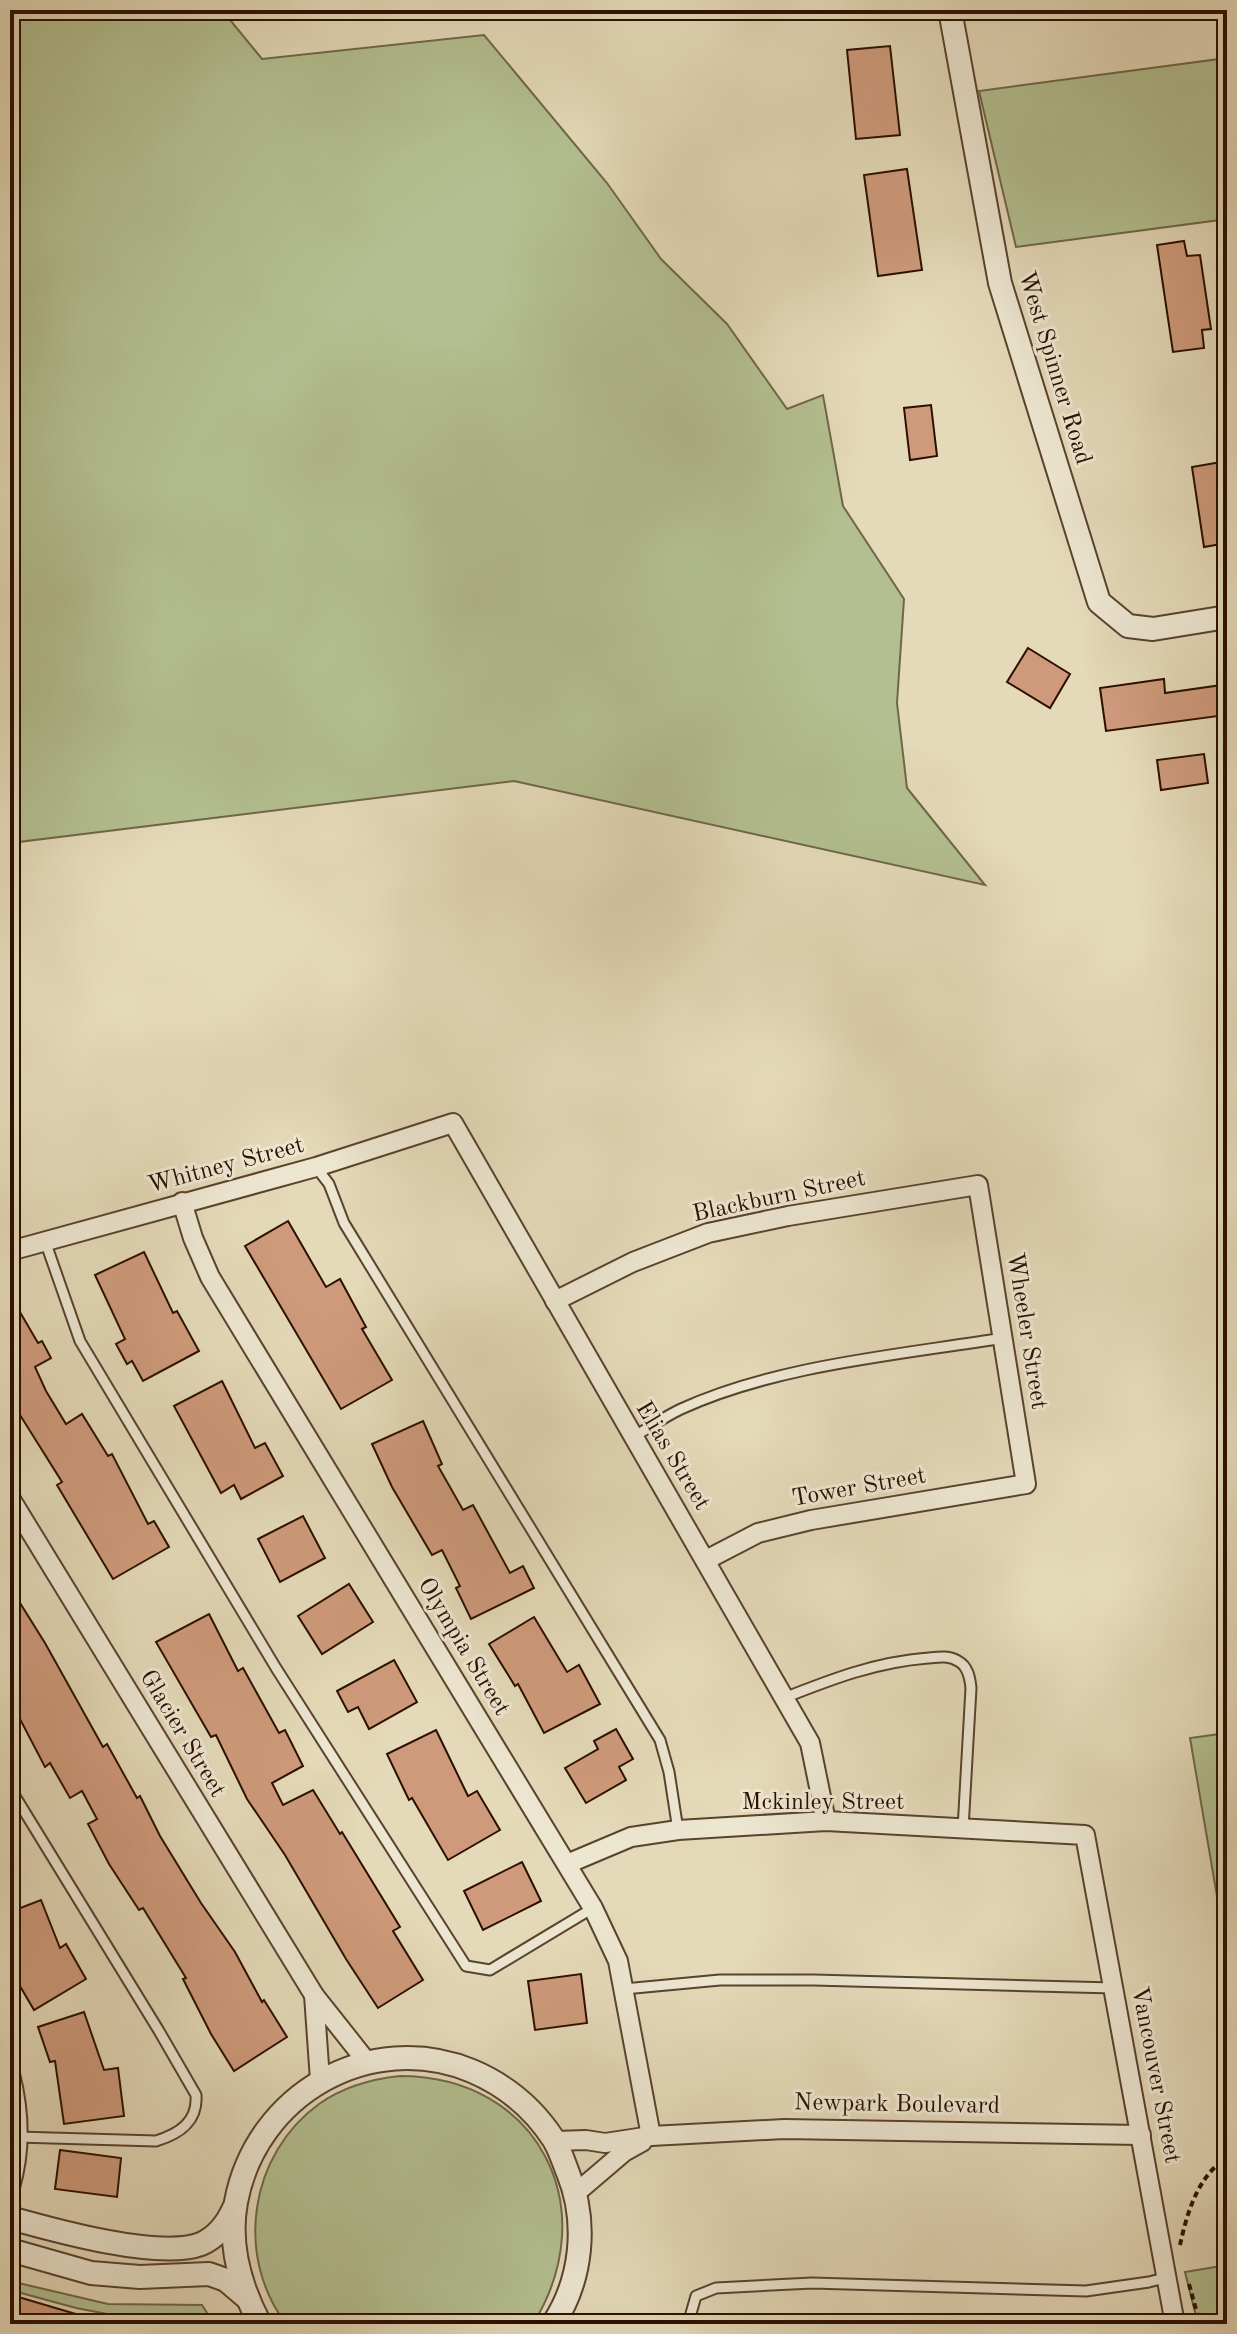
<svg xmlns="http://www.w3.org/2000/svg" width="1237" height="2334" font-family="'Old Standard TT',serif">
<rect width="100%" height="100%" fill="#e4d9b8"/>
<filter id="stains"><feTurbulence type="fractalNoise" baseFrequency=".0025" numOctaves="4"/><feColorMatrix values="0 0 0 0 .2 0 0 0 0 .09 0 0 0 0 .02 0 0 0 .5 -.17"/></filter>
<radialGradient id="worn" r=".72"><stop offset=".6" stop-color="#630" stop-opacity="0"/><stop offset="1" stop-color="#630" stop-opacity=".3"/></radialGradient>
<g fill="#b3bf90" stroke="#6f6748" stroke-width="2">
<path d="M10 10H222L262 59 484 35 607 183 661 259 727 324 787 409 823 395 843 506 904 599 897 703 907 788 985 885 514 781 10 843Z"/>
<path d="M1227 58V219L1016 247 979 91Z"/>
<path d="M1227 1733V1955L1190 1738Z"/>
<path d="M400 2076C538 2076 605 2208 533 2324H286C234 2255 250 2154 319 2104 343 2087 371 2079 400 2076Z"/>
<path d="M1227 2265V2324H1198L1185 2272Z"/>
<path d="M14 2282 108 2304 202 2305 214 2324H125L107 2314 76 2308 10 2290V2284Z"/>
</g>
<g fill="#ce9a7b" stroke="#2b0f00" stroke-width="2">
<path d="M890 46 900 135 856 139 847 50Z"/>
<path d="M907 169 922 270 878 276 864 175Z"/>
<path d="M1184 241 1187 256 1200 255 1211 329 1202 330 1204 348 1173 352 1157 245Z"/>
<path d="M931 405 937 456 910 460 904 408Z"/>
<path d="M1227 461V543L1204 547 1192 467Z"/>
<path d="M1028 648 1070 674 1050 708 1007 682Z"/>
<path d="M1164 679 1165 693 1222 685 1226 715 1106 731 1100 688Z"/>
<path d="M1204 754 1208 783 1161 790 1157 760Z"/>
<path d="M288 1221 326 1287 340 1279 366 1327 362 1329 392 1380 341 1409 245 1246Z"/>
<path d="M144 1252 173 1313 177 1311 199 1351 143 1381 132 1361 127 1364 116 1344 125 1339 95 1275Z"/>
<path d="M10 1295 38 1343 42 1341 51 1358 35 1367 46 1391 66 1424 82 1414 108 1456 112 1454 148 1524 154 1521 169 1547 113 1579 57 1485 62 1482 15 1407 10 1410Z"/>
<path d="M222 1381 255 1448 265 1443 283 1476 241 1499 234 1485 221 1493 174 1406Z"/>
<path d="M423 1421 442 1464 438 1466 463 1510 473 1505 510 1573 523 1566 534 1588 471 1619 456 1588 460 1586 442 1550 432 1555 392 1487 372 1444Z"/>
<path d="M303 1516 325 1558 280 1582 258 1539Z"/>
<path d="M349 1584 373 1622 322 1654 298 1616Z"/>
<path d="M10 1587 45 1643 103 1747 107 1744 137 1798 140 1796 160 1836 201 1903 235 1952 262 2002 264 2000 287 2037 234 2071 211 2034 183 1979 186 1978 143 1908 139 1910 109 1864 88 1824 97 1819 82 1791 70 1798 50 1763 45 1767 10 1700Z"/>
<path d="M209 1614 238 1671 243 1668 279 1733 285 1730 303 1766 272 1783 283 1805 313 1790 340 1834 342 1832 400 1927 393 1931 423 1980 378 2008 346 1959 285 1855 247 1799 216 1735 211 1737 156 1642Z"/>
<path d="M534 1617 567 1672 579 1665 600 1704 544 1733 518 1684 515 1686 489 1644Z"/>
<path d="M394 1660 417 1702 369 1729 358 1707 348 1712 337 1691Z"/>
<path d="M616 1729 633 1759 619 1767 626 1780 586 1803 565 1768 598 1749 594 1741Z"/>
<path d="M436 1730 468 1796 477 1791 500 1830 448 1860 412 1798 409 1800 387 1754Z"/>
<path d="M522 1862 541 1901 483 1930 464 1891Z"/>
<path d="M41 1900 60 1948 66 1944 86 1979 34 2010 10 1969V1912Z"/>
<path d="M581 1974 587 2023 535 2030 528 1981Z"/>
<path d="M84 2012 104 2070 118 2068 124 2116 64 2124 55 2061 50 2062 38 2027Z"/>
<path d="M60 2150 121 2158 117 2197 55 2189Z"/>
<path d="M15 2296 96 2320 95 2324H10Z"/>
</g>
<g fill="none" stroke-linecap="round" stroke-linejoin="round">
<g stroke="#59422e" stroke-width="13">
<g id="service">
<path d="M316 1167 329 1184 344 1223 660 1740 669 1772 678 1830"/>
<path d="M45 1241 80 1341 276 1668 466 1966 490 1970 593 1908"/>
<path d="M633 1437C649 1428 664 1417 681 1409 777 1365 899 1355 1003 1338"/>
<path d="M784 1698C832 1679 876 1662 928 1658 938 1657 949 1655 958 1661 968 1666 970 1678 971 1688L963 1829"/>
<path d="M10 1788 159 2031 196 2095C198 2122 179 2134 156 2141L17 2137"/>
<path d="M624 1989 720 1980H814L1114 1988"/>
<path d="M688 2324 696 2296 716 2288 812 2283 1086 2291 1149 2282 1168 2277"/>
</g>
</g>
<g stroke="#59422e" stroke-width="22">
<g id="minor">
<path d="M182 1202 193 1238 210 1277 593 1908 618 1961 651 2136"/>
<path d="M10 1251 316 1167 453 1123 810 1743 826 1821"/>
<path d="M555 1301 633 1262 708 1233 788 1216 978 1185 1026 1484 811 1520 758 1533 706 1560"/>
<path d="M10 1498 314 1995 367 2062"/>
<path d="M567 1864 631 1837 678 1830 826 1821 1085 1835 1175 2324"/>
<path d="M314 1995 320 2080"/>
<path d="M10 2074C19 2110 21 2150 10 2187"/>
<path d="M555 2141 586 2140 605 2143 651 2136 784 2129 1141 2135"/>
<path d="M576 2193 624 2152 642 2142"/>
</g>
</g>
<g stroke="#59422e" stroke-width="26">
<g id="tertiary">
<path d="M950 10 1000 283 1099 602 1128 626 1153 629 1227 617"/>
<path d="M10 2218C53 2230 159 2260 201 2244 217 2237 227 2224 234 2208"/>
<path d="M10 2250 91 2273 140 2277 209 2274 226 2280 246 2297"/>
<path d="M260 2324C240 2286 228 2245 236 2202 256 2094 370 2029 472 2071 505 2085 534 2109 554 2140 560 2150 564 2163 568 2173 588 2222 582 2280 553 2324"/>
</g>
</g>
<g stroke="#2b0f00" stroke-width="4" stroke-dasharray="6 4" stroke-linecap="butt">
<path d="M1180 2245C1187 2213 1198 2175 1227 2158"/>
<path d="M1189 2284 1200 2324"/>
</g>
<use href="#service" stroke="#ede6d1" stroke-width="9"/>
<use href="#minor" stroke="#ede6d1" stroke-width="18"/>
<use href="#tertiary" stroke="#ede6d1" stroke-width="22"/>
</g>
<g text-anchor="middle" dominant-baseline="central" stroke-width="6" stroke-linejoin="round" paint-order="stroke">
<g font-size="24" fill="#2b0f00" stroke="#ede6d1">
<text transform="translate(1054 368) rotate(73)">West Spinner Road</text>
<text transform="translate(226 1166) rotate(-15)">Whitney Street</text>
<text transform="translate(779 1197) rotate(-12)">Blackburn Street</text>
<text transform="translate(1026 1331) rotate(81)">Wheeler Street</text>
<text transform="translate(672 1456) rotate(59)">Elias Street</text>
<text transform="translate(859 1488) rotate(-10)">Tower Street</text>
<text transform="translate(463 1647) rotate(59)">Olympia Street</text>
<text transform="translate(182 1734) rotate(59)">Glacier Street</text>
<text x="823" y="1803">Mckinley Street</text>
<text transform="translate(1155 2075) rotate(79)">Vancouver Street</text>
<text transform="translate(897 2105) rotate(1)">Newpark Boulevard</text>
</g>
</g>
<rect width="1237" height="2334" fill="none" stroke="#e4d9b8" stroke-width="40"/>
<rect x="12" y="12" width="1213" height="2310" fill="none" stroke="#2b0f00" stroke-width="4"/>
<rect x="20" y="20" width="1197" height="2294" fill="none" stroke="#2b0f00" stroke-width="2"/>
<rect width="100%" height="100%" filter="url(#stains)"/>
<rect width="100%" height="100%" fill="url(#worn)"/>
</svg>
